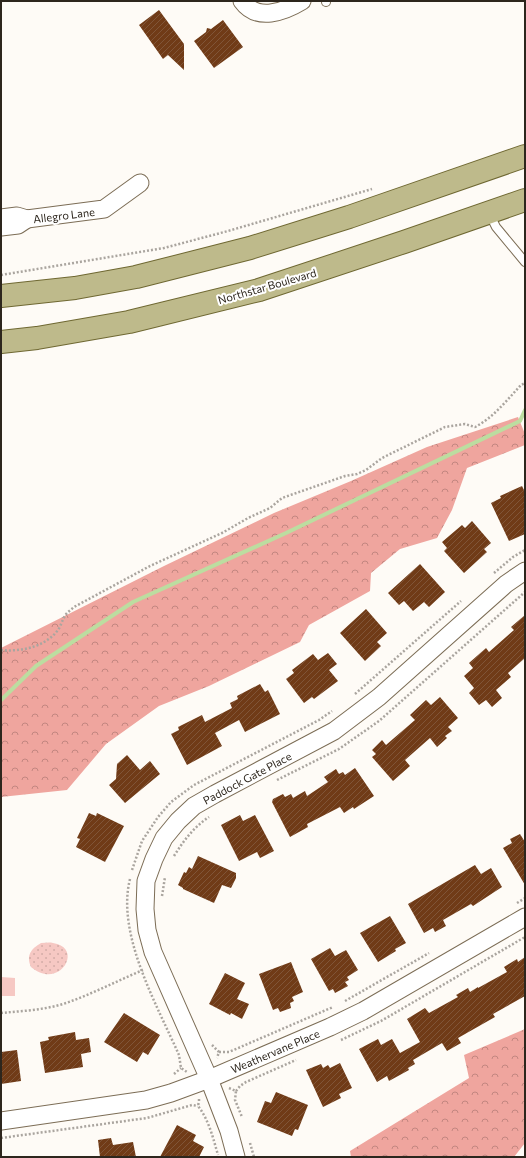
<svg xmlns="http://www.w3.org/2000/svg" width="526" height="1158" font-family="Commissioner,sans-serif">
<defs>
<pattern id="forest-crowns" width="20" height="18" patternUnits="userSpaceOnUse"><rect width="20" height="18" fill="#efa59e"/><path d="M2 6a3 3 0 1 1 6 0M12 15a3 3 0 1 1 6 0" fill="none" stroke="#c28680"/></pattern>
<pattern id="park-dots" width="8" height="8" patternUnits="userSpaceOnUse"><rect width="8" height="8" fill="#f6c8c3"/><path d="M2 2h.1M6 6h.1" fill="none" stroke="#d3aca7" stroke-width="1.8" stroke-linecap="round"/></pattern>
<pattern id="building-hatch" width="6" height="6" patternUnits="userSpaceOnUse"><rect width="6" height="6" fill="#703b17"/><path d="M-1 1l2-2M0 6l6-6M5 7l2-2" fill="none" stroke="#805538"/></pattern>
</defs>
<rect width="100%" height="100%" fill="#fefbf6"/>
<g fill="url(#forest-crowns)">
<path d="M518 417 525 434V445L467 468 452 510 437 538 400 549 371 573 370 591 309 625 300 642 209 686 159 706 106 744 67 790 1 797V648L164 566 274 513 351 481 427 447Z"/>
<path d="M525 1029V1143L514 1157H351L350 1151 469 1078 464 1055Z"/>
</g>
<path fill="url(#park-dots)" d="M41 943C45 943 49 942 53 943 85 948 59 991 31 967 26 955 31 949 41 943Z"/>
<path fill="#f6c8c3" d="M1 977 15 978V996H1Z"/>
<g fill="none" stroke-linecap="round" stroke-linejoin="round">
<path stroke="#bcdda0" stroke-width="4" d="M1 700 36 666 133 602 286 533 520 421 525 410"/>
</g>
<g fill="url(#building-hatch)">
<path d="M159 10 184 44V70L168 55 163 59 139 25Z"/>
<path d="M223 20 243 47 214 68 194 41 206 32 207 28 211 29Z"/>
<path d="M522 486 525 492V534L509 541 491 503 501 498 500 496Z"/>
<path d="M472 521 491 543 484 549 487 552 464 573 444 551 447 548 442 542 462 525 465 528Z"/>
<path d="M420 564 445 592 429 607 424 602 413 611 404 601 399 605 388 593Z"/>
<path d="M366 609 387 633 377 642 381 646 365 661 340 633Z"/>
<path d="M525 615V658L508 673 511 677 496 690 502 698 492 707 486 700 479 705 469 693 474 688 464 676 473 668 469 663 486 648 489 652 514 630 511 627Z"/>
<path d="M328 653 337 664 329 670 338 681 314 699 312 697 304 703 286 679 294 673 292 670 313 654 318 660Z"/>
<path d="M260 684 265 692 268 690 280 714 245 732 239 720 215 733 222 746 187 765 171 734 179 730 178 727 202 715 205 722 232 708 230 703 238 699 237 696Z"/>
<path d="M440 697 458 718 448 727 452 731 445 736 447 738 437 747 430 738 405 760 410 766 393 781 372 757 376 754 372 750 382 740 386 745 415 720 410 715 426 700 431 705Z"/>
<path d="M127 755 140 770 150 761 160 774 125 803 109 785 116 779 117 764Z"/>
<path d="M355 768 374 796 354 809 353 807 344 813 340 807 307 824 308 827 290 837 272 802 273 799 283 794 285 797 291 794 293 798 305 791 307 796 328 782 324 777 336 769 339 774 343 772 345 775Z"/>
<path d="M89 813 96 816 97 813 124 826 105 862 76 847 80 839 77 838Z"/>
<path d="M240 815 243 821 255 815 274 851 260 858 257 852 239 861 221 825Z"/>
<path d="M520 834 525 842V885L503 848 512 843 510 839Z"/>
<path d="M198 856 236 873V878L231 888 222 885 214 903 183 889V888L178 885 184 872 186 873 189 867 192 869Z"/>
<path d="M475 865 481 874 491 868 502 887 473 906 471 904 443 920 446 926 435 932 433 928 424 933 408 904Z"/>
<path d="M390 916 406 943 395 949 396 951 378 962 360 933Z"/>
<path d="M330 948 335 956 346 950 358 970 347 977 349 980 345 982 348 986 335 993 333 989 329 991 311 959Z"/>
<path d="M525 957V996L493 1014 495 1017 458 1038 461 1043 447 1051 442 1043 413 1060 415 1064 408 1068 409 1070 389 1081 387 1076 377 1082 359 1049 378 1039 381 1045 392 1039 400 1053 420 1042 407 1019 425 1008 429 1013 458 997 456 995 468 988 470 992 478 987V988L507 972 504 967 517 959 518 962Z"/>
<path d="M291 962 303 992 292 997 294 1001 290 1003 291 1008 280 1012 278 1008 273 1010 259 974Z"/>
<path d="M225 973 245 983 237 999 249 1004 242 1019 231 1013 230 1015 209 1004Z"/>
<path d="M124 1013 160 1035 148 1055 143 1052 137 1062 104 1042Z"/>
<path d="M75 1032 76 1040 89 1038 91 1052 81 1054 83 1067 45 1073 40 1042 49 1040 48 1037Z"/>
<path d="M17 1050 21 1081 1 1084V1052Z"/>
<path d="M340 1063 352 1088 339 1094 341 1098 323 1107 306 1070 321 1064 323 1068 328 1065 330 1068Z"/>
<path d="M276 1092 308 1105 298 1130 295 1129 292 1136 257 1122 265 1101 271 1103Z"/>
<path d="M177 1125 196 1135 193 1141 204 1147 199 1157H160Z"/>
<path d="M111 1138 113 1145 133 1142 136 1157H100L98 1140Z"/>
</g>
<g fill="none" stroke-linecap="round" stroke-linejoin="round">
<g stroke="#7c6d56" stroke-width="10">
<g id="lane">
<path d="M326 1V2"/>
<path d="M489 213 496 227 525 262"/>
</g>
</g>
<g stroke="#7c6d56" stroke-width="19">
<g id="street">
<path d="M242 1C257 22 284 12 302 1"/>
<path d="M1 218 17 216 27 219 18 225 1 227"/>
<path d="M27 219 104 209 140 183"/>
<path d="M1 1121 146 1100 171 1093 209 1079 330 1027 363 1011 525 917"/>
<path d="M236 1157 229 1131 209 1079 153 952 147 930 145 909 146 881 154 859 164 838 178 821 194 806 215 794 334 731 379 697 506 584 525 571"/>
</g>
</g>
<g stroke="#6f6832" stroke-width="24">
<g id="primary">
<path d="M1 296 75 288 136 277 250 248 349 217 525 156"/>
<path d="M1 342 37 338 129 322 259 290 404 242 525 200"/>
</g>
</g>
<g stroke="#aaa59f" stroke-width="2.5" stroke-dasharray="2 2" stroke-linecap="butt">
<path d="M1 275 164 248 228 231 372 189"/>
<path d="M494 573 513 557 525 550"/>
<path d="M1 650C21 652 45 647 58 630 61 626 62 620 65 616 67 612 71 610 74 607L150 566 222 533 248 518 270 508 282 498 345 476 357 474 366 470 382 458 445 427 465 424 475 427C493 418 507 400 521 385L525 383"/>
<path d="M355 694 461 601"/>
<path d="M277 780 339 749 379 721 525 592"/>
<path d="M174 856C184 840 194 827 209 817"/>
<path d="M132 870 142 841 158 817 171 802 194 785 319 720 332 711"/>
<path d="M130 879C116 934 157 1005 179 1055L181 1068 187 1072"/>
<path d="M162 896 165 877"/>
<path d="M517 903 525 898"/>
<path d="M345 1001 429 953"/>
<path d="M1 1013C22 1011 45 1010 66 1003 92 994 117 981 143 970"/>
<path d="M341 1040 381 1021 525 937"/>
<path d="M212 1045 219 1052 217 1058"/>
<path d="M219 1052H229L333 1007"/>
<path d="M174 1074 181 1068"/>
<path d="M229 1088 236 1091 235 1100 242 1117"/>
<path d="M236 1091 240 1086 246 1082 296 1060"/>
<path d="M199 1099V1101L198 1106C209 1120 213 1138 218 1155"/>
<path d="M1 1138 147 1118 192 1105 198 1106"/>
<path d="M250 1143 254 1157"/>
</g>
<use href="#lane" stroke="#fff" stroke-width="8"/>
<use href="#street" stroke="#fff" stroke-width="17"/>
<use href="#primary" stroke="#beba8b" stroke-width="22"/>
</g>
<g text-anchor="middle" dominant-baseline="central" stroke-width="4" stroke-linejoin="round" paint-order="stroke">
<g font-size="11" fill="#2d261d" stroke="#fff">
<text transform="translate(64 215) rotate(-7)">Allegro Lane</text>
<text transform="translate(267 286) rotate(-16)">Northstar Boulevard</text>
<text transform="translate(247 778) rotate(-28)">Paddock Gate Place</text>
<text transform="translate(275 1051) rotate(-23)">Weathervane Place</text>
</g>
</g>
<rect width="526" height="1158" fill="none" stroke="#2d261d" stroke-width="4"/>
</svg>
